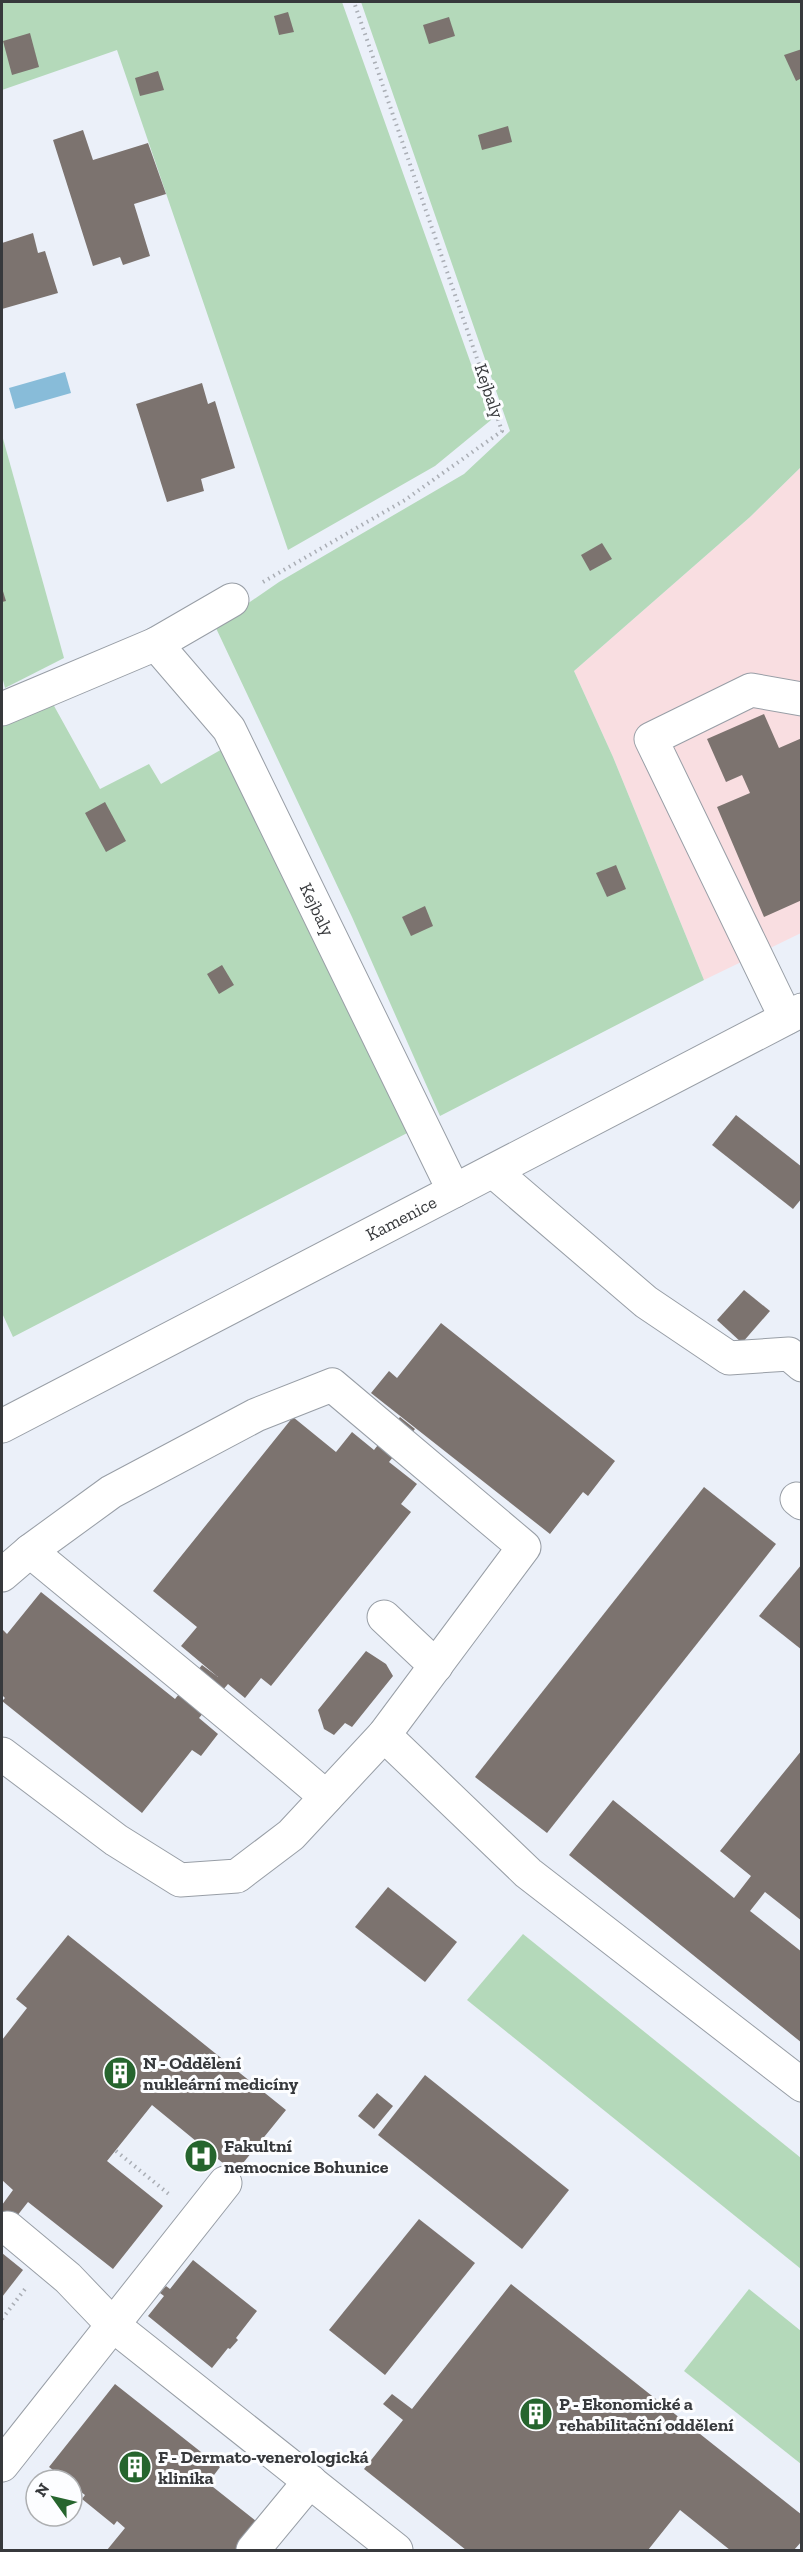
<svg xmlns="http://www.w3.org/2000/svg" width="803" height="2552" font-family="'Zilla Slab',serif">
<rect width="100%" height="100%" fill="#ebf0f9"/>
<path fill="#f9dee1" d="M801 467V933L704 980 613 757 574 671 750 517Z"/>
<g fill="#b4d9ba">
<path d="M2 2H342L491 420 435 466 288 550 117 50 2 90Z"/>
<path d="M361 2H801V467L750 517 574 671 613 757 704 980 440 1116 352 917 215 626 279 582 464 474 510 431Z"/>
<path d="M2 435 64 658 5 688 2 676Z"/>
<path d="M53 704 100 789 149 764 161 784 224 748 413 1130 13 1337 2 1313V723Z"/>
<path d="M523 1934 801 2158V2269L467 2000Z"/>
<path d="M749 2289 801 2331V2464L684 2371Z"/>
</g>
<path fill="#88bcd9" d="M65 372 71 393 15 409 9 388Z"/>
<g fill="#7c736f">
<path d="M288 12 294 32 279 35 274 16Z"/>
<path d="M449 17 455 36 429 44 423 25Z"/>
<path d="M30 33 39 67 12 75 3 41Z"/>
<path d="M802 49V78L796 81 784 55Z"/>
<path d="M158 71 164 90 140 96 135 78Z"/>
<path d="M508 126 512 142 482 150 478 135Z"/>
<path d="M83 130 93 160 148 143 166 194 134 204 150 256 123 265 120 257 93 266 53 140Z"/>
<path d="M33 233 38 253 45 251 58 293 2 309V243Z"/>
<path d="M202 383 208 404 215 401 235 468 201 479 204 491 167 502 136 404Z"/>
<path d="M602 543 612 559 590 571 581 555Z"/>
<path d="M2 588 6 601 2 602Z"/>
<path d="M764 714 779 748 802 738V900L764 917 717 807 750 793 742 775 726 782 707 739Z"/>
<path d="M105 802 126 841 106 852 85 813Z"/>
<path d="M616 865 626 889 607 897 596 873Z"/>
<path d="M425 906 433 926 411 936 402 917Z"/>
<path d="M222 965 234 985 219 994 207 974Z"/>
<path d="M736 1115 802 1167V1198L793 1209 712 1145Z"/>
<path d="M744 1290 770 1311 742 1343 717 1320Z"/>
<path d="M441 1323 615 1461 588 1496 583 1492 550 1534 371 1393 389 1371 397 1378Z"/>
<path d="M293 1417 336 1452 352 1432 374 1450 400 1417 415 1429 389 1462 417 1484 401 1504 411 1512 271 1686 261 1678 245 1698 228 1684 199 1718 218 1734 201 1756 192 1750 142 1813 2 1701 5 1698 2 1695V1632L3 1630 7 1634 41 1592 175 1699 202 1665 218 1677 181 1646 197 1627 153 1591Z"/>
<path d="M704 1487 776 1544 547 1833 475 1777Z"/>
<path d="M802 1564V1650L759 1616Z"/>
<path d="M366 1651 386 1664 393 1676 352 1727 345 1723 334 1735 324 1729 318 1710Z"/>
<path d="M802 1750V1921L765 1892 750 1911 802 1952V2043L569 1855 613 1800 734 1898 751 1876 720 1851Z"/>
<path d="M388 1887 457 1942 425 1982 355 1927Z"/>
<path d="M68 1935 286 2110 235 2173 152 2105 107 2161 163 2206 113 2269 28 2202 2 2235V2205L13 2190 2 2180V2040L27 2008 16 1999Z"/>
<path d="M425 2075 569 2190 522 2249 378 2135Z"/>
<path d="M377 2093 393 2106 374 2129 358 2116Z"/>
<path d="M419 2219 475 2263 385 2375 329 2330Z"/>
<path d="M2 2253 23 2270 2 2297Z"/>
<path d="M193 2260 257 2311 236 2338 238 2340 230 2349 228 2348 212 2368 148 2316 164 2296 160 2293 166 2286 170 2289Z"/>
<path d="M511 2284 802 2515V2541L794 2550H730L680 2510 648 2550H466L364 2469 403 2420 383 2404 392 2394 412 2409Z"/>
<path d="M115 2384 220 2467 208 2483 261 2525 241 2550H107L125 2528 117 2521 114 2525 82 2499 85 2495 72 2485V2480H66L49 2467Z"/>
</g>
<g fill="none" stroke-linecap="round" stroke-linejoin="round">
<g stroke="#989ea6" stroke-width="35">
<g id="minor">
<path d="M156 644 232 600"/>
<path id="s1" d="M2 709 156 644 229 729 454 1191"/>
<path d="M786 1018 651 739 751 690 802 699"/>
<path d="M493 1171 646 1302 729 1358 789 1354 802 1365"/>
<path id="s2" d="M2 1426 802 1010"/>
<path d="M797 1499 802 1503"/>
<path d="M2 1575 30 1551C129 1633 229 1713 326 1797"/>
<path d="M384 1617 436 1666"/>
<path d="M384 1735 528 1873 802 2085"/>
<path d="M2 1754 116 1840 180 1880 237 1876 291 1835 384 1735 524 1547 332 1385 256 1415 111 1492 30 1551"/>
<path d="M8 2228 68 2278 114 2326 396 2550"/>
<path d="M2 2465 225 2183"/>
<path d="M253 2550 310 2481"/>
</g>
</g>
<g stroke="#aaaeb5" stroke-width="4" stroke-dasharray="1.5 4.5" stroke-linecap="butt">
<path d="M263 582 405 500 502 431 354 2"/>
<path d="M116 2151 170 2195"/>
<path d="M2 2319 25 2289"/>
</g>
<use href="#minor" stroke="#fff" stroke-width="33"/>
</g>
<defs>
<g id="building-disc" transform="scale(1.725)"><circle r="9.5" fill="#26652e" stroke="#fcfdff"/><path d="M-4-6H4V6H1V3H-1V6H-4ZM-2.5-4.3h1.7v1.8h-1.7ZM.8-4.3h1.7v1.8H.8ZM-2.5-1h1.7V.8h-1.7ZM.8-1h1.7V.8H.8Z" fill="#fff"/></g>
<g id="hospital-disc" transform="scale(1.725)"><circle r="9.5" fill="#26652e" stroke="#fcfdff"/><path d="M-5-5h3v3.5h4V-5h3V5h-3V1.5h-4V5h-3Z" fill="#fff"/></g>
</defs>
<g fill-rule="evenodd">
<use href="#building-disc" x="120" y="2073"/>
<use href="#hospital-disc" x="201" y="2156"/>
<use href="#building-disc" x="536" y="2414"/>
<use href="#building-disc" x="135" y="2467"/>
</g>
<g text-anchor="middle" dominant-baseline="central" stroke-width="6" stroke-linejoin="round" paint-order="stroke">
<g font-size="18" fill="#37393c" stroke="#fcfdff">
<text transform="translate(489 391) rotate(71)">Kejbaly</text>
<text stroke="none"><textPath href="#s1" startOffset="480">Kejbaly</textPath></text>
<text stroke="none"><textPath href="#s2" startOffset="450">Kamenice</textPath></text>
</g>
<g font-size="18" font-weight="bold" fill="#37393c" stroke="#fcfdff" text-anchor="start">
<text x="143" y="2063">N - Oddělení<tspan x="143" dy="21">nukleární medicíny</tspan></text>
<text x="224" y="2146">Fakultní<tspan x="224" dy="21">nemocnice Bohunice</tspan></text>
<text x="559" y="2404">P - Ekonomické a<tspan x="559" dy="21">rehabilitační oddělení</tspan></text>
<text x="158" y="2457">F - Dermato-venerologická<tspan x="158" dy="21">klinika</tspan></text>
</g>
</g>
<rect width="803" height="2552" fill="none" stroke="#37393c" stroke-width="6"/>
<g transform="translate(54 2498) rotate(304)"><circle r="28" fill="#fcfdff" stroke="#adafb1" stroke-width="1.5"/>
<path d="M0-4.5L10 22L0 15L-10 22Z" fill="#26652e"/>
<text y="-9" font-size="16" font-weight="bold" text-anchor="middle" fill="#37393c">N</text>
</g>
</svg>
